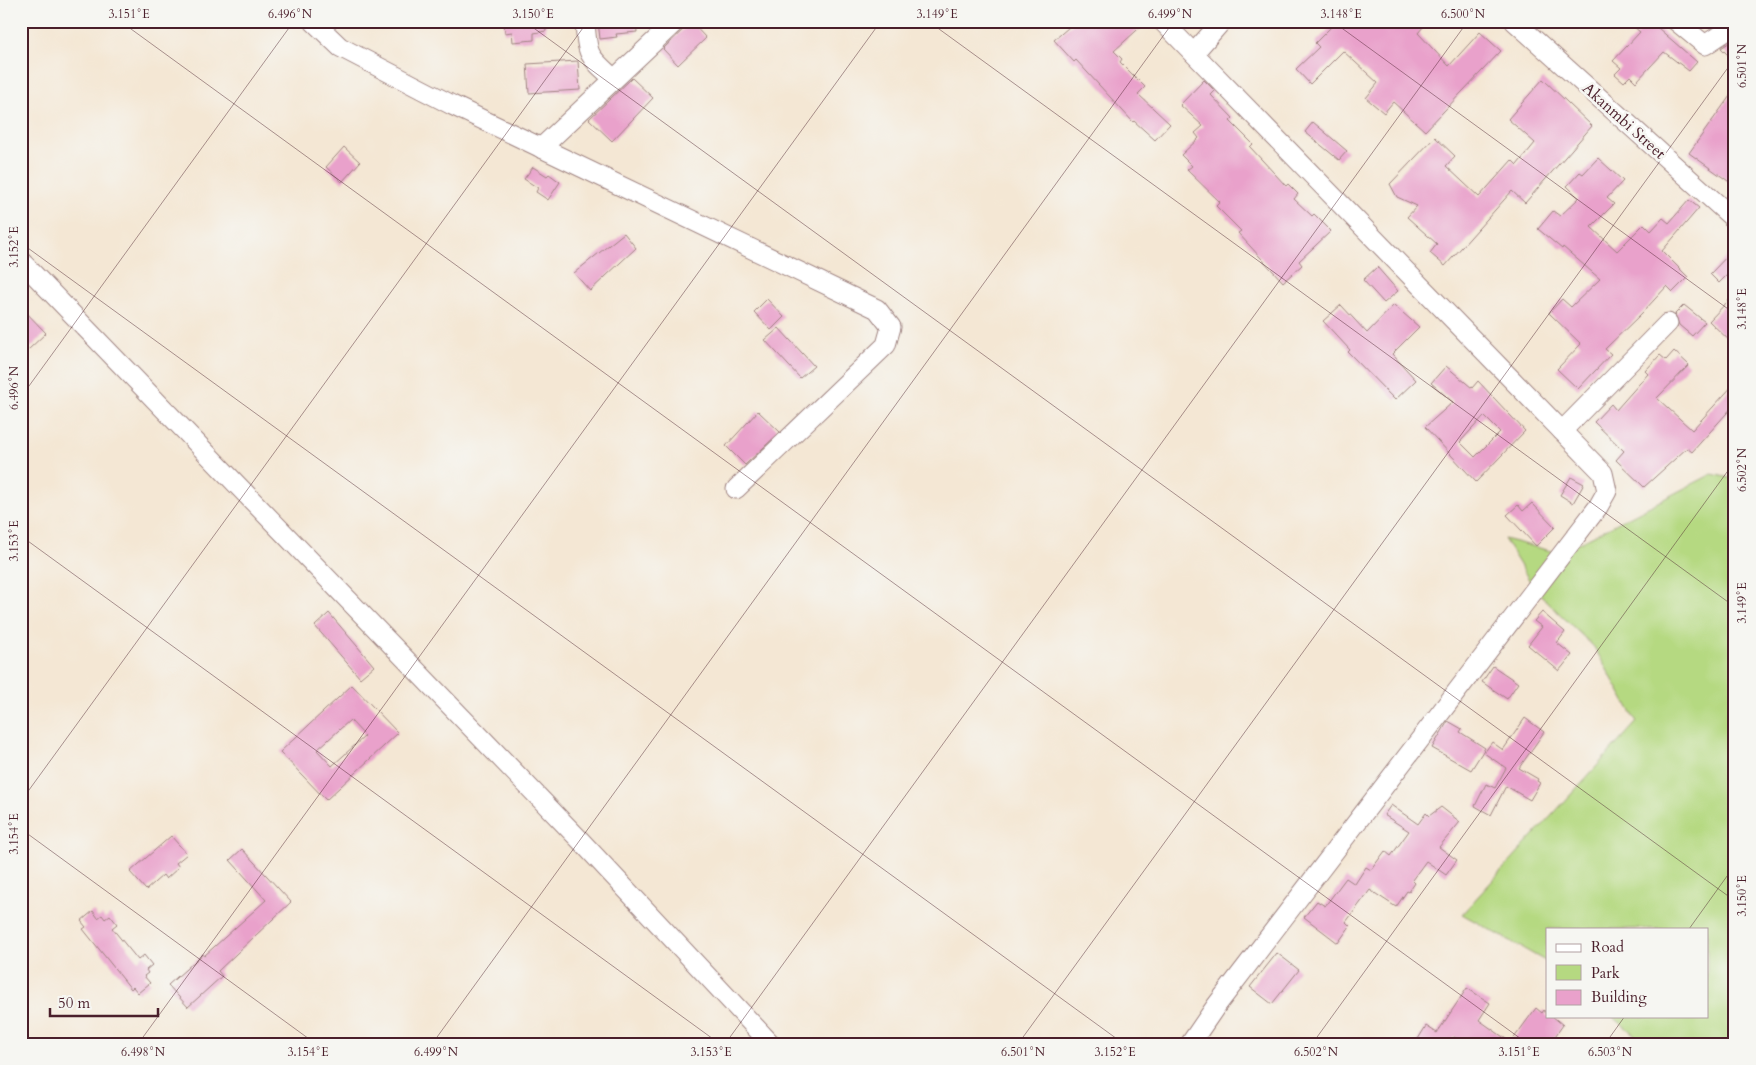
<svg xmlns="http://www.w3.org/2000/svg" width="1756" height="1065" font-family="Cardo,serif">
<rect width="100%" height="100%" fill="#f6f6f2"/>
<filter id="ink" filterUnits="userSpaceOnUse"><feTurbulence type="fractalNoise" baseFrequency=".02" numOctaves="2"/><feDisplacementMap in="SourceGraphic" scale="10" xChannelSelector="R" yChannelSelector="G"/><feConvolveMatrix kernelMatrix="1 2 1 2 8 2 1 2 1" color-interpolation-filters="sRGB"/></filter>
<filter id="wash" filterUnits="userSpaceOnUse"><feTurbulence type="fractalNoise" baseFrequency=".0096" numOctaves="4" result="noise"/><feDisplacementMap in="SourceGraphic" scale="20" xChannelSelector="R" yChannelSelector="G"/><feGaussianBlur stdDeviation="1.12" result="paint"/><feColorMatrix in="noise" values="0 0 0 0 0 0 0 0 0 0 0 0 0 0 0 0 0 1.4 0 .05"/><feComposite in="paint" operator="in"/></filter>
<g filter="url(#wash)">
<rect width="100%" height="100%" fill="#f4e7d4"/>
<path fill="#b5d981" stroke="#807c56" d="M1712 474 1735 479V1044H1632L1635 1035 1612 1016H1707V929H1547V962L1462 914 1637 722 1594 647 1536 591 1504 539 1559 553Z"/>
<g id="blocks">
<g fill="#e9a1cb" fill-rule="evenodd">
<path d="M504 21H546V31L534 33V40L513 42 512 32 505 33Z"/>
<path d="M598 21H636L637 32 616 34 617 37 600 39Z"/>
<path d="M1076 21H1147L1114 51 1122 59 1120 62 1145 87 1138 94 1170 124 1155 140 1134 121 1133 122 1076 60 1074 62 1054 40Z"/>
<path d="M1325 21H1428L1418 33 1449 66 1480 32 1501 51 1425 131 1393 102 1384 113 1366 98 1378 83 1343 51 1310 84 1296 69 1319 47 1315 43 1331 27Z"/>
<path d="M1627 21H1650L1697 62 1689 71 1664 52 1636 82 1630 76 1624 82 1615 74 1621 68 1613 61 1640 32Z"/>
<path d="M691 22 706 38 678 65 663 49Z"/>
<path d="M1735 39V62L1721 48Z"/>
<path d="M578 61 580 90 529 93 527 64Z"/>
<path d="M632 78 653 98 612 141 589 119Z"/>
<path d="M1543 79 1592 126 1525 203 1512 191 1445 266 1430 253 1437 244 1407 217 1417 206 1397 197 1390 184 1435 137 1455 156 1446 166 1479 197 1512 160 1517 165 1535 143 1508 119Z"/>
<path d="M1204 80 1215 91 1211 95 1233 118 1230 121 1253 144 1250 147 1286 186 1288 184 1298 194 1294 199 1312 216 1314 214 1331 231 1299 261 1302 265 1283 282 1238 233 1241 231 1216 206 1220 202 1187 170 1192 166 1181 155 1199 138 1195 133 1203 126 1180 105Z"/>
<path d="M1735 89V186L1689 153Z"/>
<path d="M1313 122 1347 151 1339 160 1305 132Z"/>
<path d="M344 147 360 162 342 182 326 167Z"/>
<path d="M1598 158 1623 181 1607 198 1614 204 1591 227 1617 251 1644 224 1651 231 1663 218 1669 223 1689 200 1699 208 1662 251 1688 277 1673 292 1667 286 1642 313 1605 349 1611 354 1578 389 1557 369 1581 344 1549 313 1562 299 1571 307 1600 279 1563 247 1562 249 1538 229 1553 211 1560 216 1579 198 1567 186 1580 172 1583 174Z"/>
<path d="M533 167 547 176 549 174 560 182 548 200 536 192 538 188 524 179Z"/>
<path d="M624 233 636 248 590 291 574 273Z"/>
<path d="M1735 248V267L1719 283 1710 274Z"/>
<path d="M1377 267 1398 291 1384 303 1363 280Z"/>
<path d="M767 299 784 317 771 330 754 312Z"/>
<path d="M1729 300 1735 306V346L1709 321Z"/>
<path d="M1341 305 1367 333 1394 305 1419 327 1392 354 1416 380 1395 400 1348 352 1350 350 1323 321Z"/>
<path d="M1684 305 1705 322 1692 336 1679 325 1675 314Z"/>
<path d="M21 307 46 333 28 350 21 343Z"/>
<path d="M779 328 814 366 800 378 765 340Z"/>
<path d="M1674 351 1689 365 1657 398 1692 430 1735 383V404L1692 452 1687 448 1644 487 1616 460 1624 451 1594 422 1611 404 1616 410 1648 374 1645 371 1660 355 1666 360Z"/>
<path d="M1446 366 1472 388 1478 381 1525 431 1476 482 1425 427 1453 402 1431 383ZM1484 416 1500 432 1475 457 1460 442Z"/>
<path d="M758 411 780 432 745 465 726 446Z"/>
<path d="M1571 477 1584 484 1573 503 1560 495Z"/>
<path d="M1532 503 1555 527 1536 546 1507 515 1518 505 1523 511Z"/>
<path d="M1542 612 1565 632 1557 643 1572 655 1559 671 1528 645 1542 627 1534 621Z"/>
<path d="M329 613 374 666 360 678 315 626Z"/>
<path d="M1493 666 1518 683 1507 699 1482 682Z"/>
<path d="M352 685 398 733 326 800 280 752ZM350 720 365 736 332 766 317 750Z"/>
<path d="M1525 718 1544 732 1519 768 1538 779 1537 781 1540 783 1530 800 1506 786 1491 815 1475 806 1486 784 1495 788 1506 768 1484 753 1492 742 1503 750Z"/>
<path d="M1448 721 1462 729 1460 732 1485 748 1471 770 1432 748Z"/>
<path d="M1391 805 1418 824 1426 813 1429 816 1441 807 1460 822 1439 847 1457 860 1446 875 1426 861 1412 880 1415 883 1409 892 1407 891 1396 907 1370 890 1346 922 1350 926 1338 943 1304 917 1317 901 1325 906 1346 878 1355 884 1366 867 1371 870 1385 851 1391 856 1409 831 1384 815Z"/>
<path d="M171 836 187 854 176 863 179 867 166 879 163 875 146 890 130 872Z"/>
<path d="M242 849 291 902 218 971 222 976 188 1007 168 985 203 954 204 956 266 900 230 860Z"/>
<path d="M93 911 98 918 102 915 105 919 110 915 117 924 112 928 138 960 144 955 152 965 146 970 148 973 144 976 150 983 138 993 133 987 131 989 83 929 86 927 81 921Z"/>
<path d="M1277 953 1299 970 1272 1004 1250 987Z"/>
<path d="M1467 988 1490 1003 1479 1020 1513 1044H1464L1454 1037 1451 1042 1454 1044H1415L1426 1026 1437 1033Z"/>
<path d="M1536 1008 1542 1013 1544 1010 1547 1016H1552L1563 1025 1551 1042 1546 1038 1541 1044H1521L1514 1038Z"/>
</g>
</g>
</g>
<g filter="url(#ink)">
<use href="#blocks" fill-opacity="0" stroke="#9f8380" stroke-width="1"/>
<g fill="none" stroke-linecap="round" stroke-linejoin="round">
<g stroke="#9f8380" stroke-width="21">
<g id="minor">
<path d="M313 21 340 47 452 105 877 309 891 327 886 345 736 489"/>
<path d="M585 21C587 55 588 56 613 78"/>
<path d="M1162 21 1603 473 1607 491 1598 507 1216 1006 1190 1044"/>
<path d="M1514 21 1735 220"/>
<path d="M1676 21 1705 45 1735 25"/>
<path d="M1194 53 1222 21"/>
<path d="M541 148 676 21"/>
<path d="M21 261 579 839 771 1044"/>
<path d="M1562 431 1668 323"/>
</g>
</g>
<use href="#minor" stroke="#fff" stroke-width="19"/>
</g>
</g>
<path fill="none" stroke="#4a1f2b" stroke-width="1" stroke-opacity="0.45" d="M120 21 1528 1044M524 21 1735 901M928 21 1735 607M1332 21 1735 314M21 243 1124 1044M21 397 294 21M21 536 720 1044M21 801 588 21M21 829 316 1044M1689 929 1735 865M138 1044 881 21M432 1044 1174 21M725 1044 1468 21M1018 1044 1735 58M1312 1044 1735 461M1605 1044 1625 1016"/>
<g text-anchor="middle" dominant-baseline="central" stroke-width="5" stroke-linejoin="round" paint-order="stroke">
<g font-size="16" fill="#4a1f2b" stroke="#f6f6f2">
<text transform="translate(1624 121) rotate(42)">Akanmbi Street</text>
</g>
</g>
<rect width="1756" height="1065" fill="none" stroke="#f6f6f2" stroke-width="55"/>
<rect x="1546" y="928" width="162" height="90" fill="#f6f6f2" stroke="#b1a0a2"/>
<rect x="1556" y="944" width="25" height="8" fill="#ffffff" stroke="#b1a0a2"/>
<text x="1591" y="952" font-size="15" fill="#4a1f2b">Road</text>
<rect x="1556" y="965" width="25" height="15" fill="#b5d981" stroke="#b1a0a2"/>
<text x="1591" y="978" font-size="15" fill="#4a1f2b">Park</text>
<rect x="1556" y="990" width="25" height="15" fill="#e9a1cb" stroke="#b1a0a2"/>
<text x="1591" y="1002" font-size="15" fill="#4a1f2b">Building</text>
<path d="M50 1008v8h108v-8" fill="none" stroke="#4a1f2b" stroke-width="2.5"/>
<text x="58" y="1008" font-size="15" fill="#4a1f2b" stroke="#f6f6f2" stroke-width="4" paint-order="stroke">50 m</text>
<rect x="28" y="28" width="1700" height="1010" fill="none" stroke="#4a1f2b" stroke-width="2"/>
<g font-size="12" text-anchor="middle" fill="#4a1f2b">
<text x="129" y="18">3.151°E</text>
<text x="290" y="18">6.496°N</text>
<text x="533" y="18">3.150°E</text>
<text x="937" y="18">3.149°E</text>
<text x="1170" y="18">6.499°N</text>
<text x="1341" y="18">3.148°E</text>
<text x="1463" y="18">6.500°N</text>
<text transform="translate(1742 66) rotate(-90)" y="4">6.501°N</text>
<text transform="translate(14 247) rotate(-90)" y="4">3.152°E</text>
<text transform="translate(1742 309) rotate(-90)" y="4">3.148°E</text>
<text transform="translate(14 388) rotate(-90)" y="4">6.496°N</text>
<text transform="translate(1742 470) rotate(-90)" y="4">6.502°N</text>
<text transform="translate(14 541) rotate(-90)" y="4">3.153°E</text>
<text transform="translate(1742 603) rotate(-90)" y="4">3.149°E</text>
<text transform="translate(14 834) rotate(-90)" y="4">3.154°E</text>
<text transform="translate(1742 896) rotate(-90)" y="4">3.150°E</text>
<text x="143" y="1056">6.498°N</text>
<text x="308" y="1056">3.154°E</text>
<text x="436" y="1056">6.499°N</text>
<text x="711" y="1056">3.153°E</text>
<text x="1023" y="1056">6.501°N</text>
<text x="1115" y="1056">3.152°E</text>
<text x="1316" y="1056">6.502°N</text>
<text x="1519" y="1056">3.151°E</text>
<text x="1610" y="1056">6.503°N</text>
</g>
</svg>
